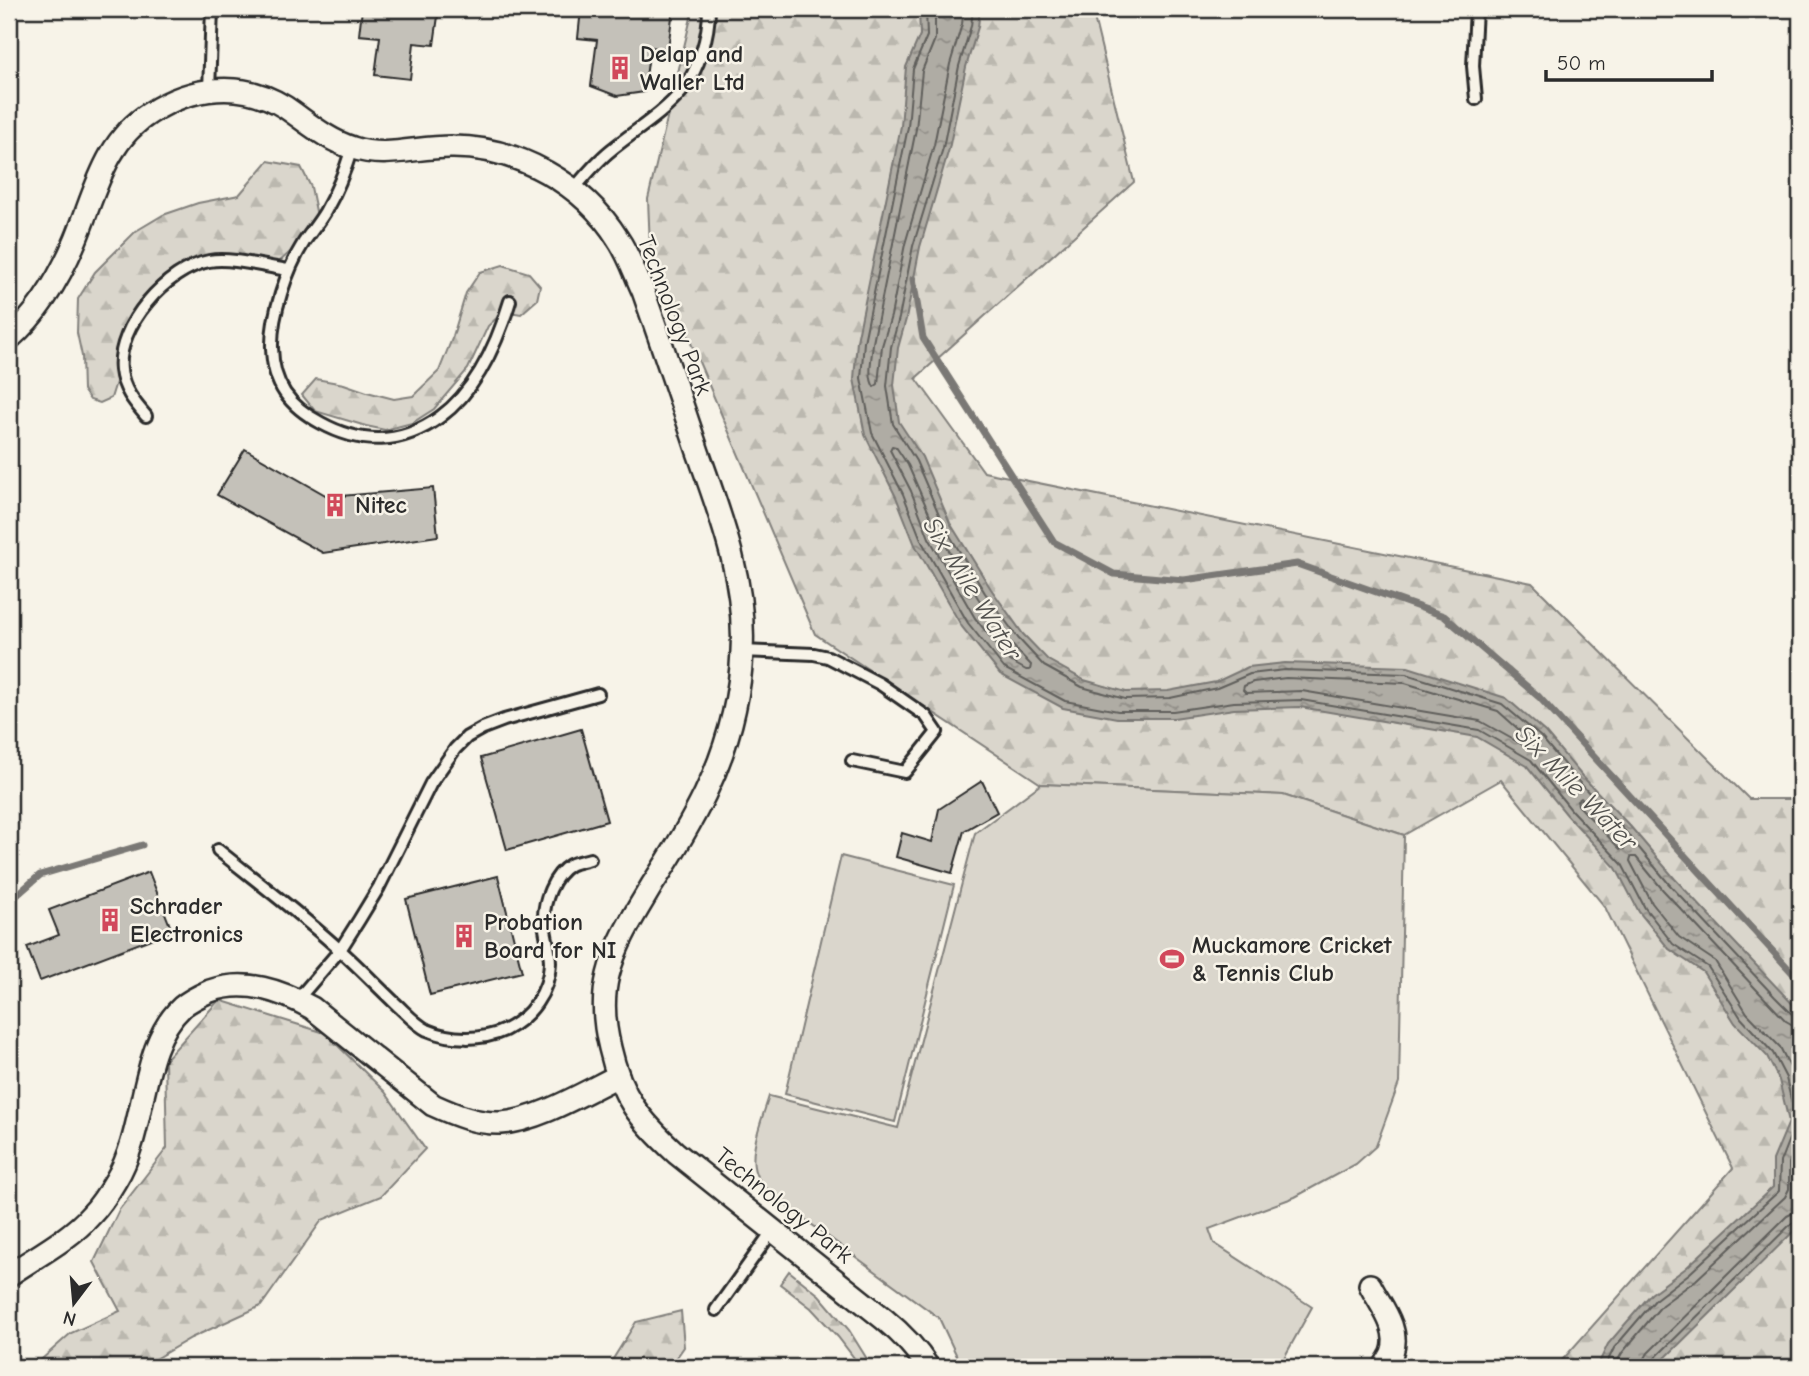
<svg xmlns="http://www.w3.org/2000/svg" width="1809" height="1376" font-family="'Comic Neue',sans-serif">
<defs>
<pattern id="forest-firs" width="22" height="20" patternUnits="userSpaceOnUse" patternTransform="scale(1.75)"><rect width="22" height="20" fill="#dad6cc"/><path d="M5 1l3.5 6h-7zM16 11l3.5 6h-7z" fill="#bbb8af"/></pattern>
<pattern id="water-ripples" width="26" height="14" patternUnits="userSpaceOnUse" patternTransform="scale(1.75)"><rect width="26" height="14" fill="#afaca4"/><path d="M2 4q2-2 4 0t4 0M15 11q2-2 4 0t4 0" fill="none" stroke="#8f8c86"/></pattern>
</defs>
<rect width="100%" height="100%" fill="#f7f3e8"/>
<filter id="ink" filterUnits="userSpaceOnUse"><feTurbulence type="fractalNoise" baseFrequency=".0143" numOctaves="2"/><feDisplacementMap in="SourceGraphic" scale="14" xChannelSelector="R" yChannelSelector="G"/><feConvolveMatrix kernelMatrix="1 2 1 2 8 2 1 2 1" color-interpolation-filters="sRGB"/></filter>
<g filter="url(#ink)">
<g fill="url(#forest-firs)" stroke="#82807c" stroke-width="2">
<path d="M693 9H1092L1134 182 916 378 984 472 1532 583 1749 799H1800V1367H1556L1733 1168 1605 907 1501 780 1404 835 1283 795 1041 784 815 634 650 247 648 199Z"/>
<path d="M268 161 301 167 311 187 317 216 301 242 277 264H219L171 282 137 317 111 398 100 403 90 400 83 390 82 356 77 333 78 299 95 272 136 231 163 215 198 203 239 195Z"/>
<path d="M503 265 529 273 540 286 537 300 521 314 504 311 488 326 468 369 434 409 412 423 385 430 366 426 315 411 302 395 316 379 344 384 367 392 394 399 413 396 439 371 453 336 466 293 480 272Z"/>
<path d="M219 1000 325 1033 385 1092 425 1149 381 1196 322 1220 261 1306 191 1338 141 1367H33L71 1333 120 1311 94 1262 119 1210 167 1148 165 1060Z"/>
<path d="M789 1271 819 1295 849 1330 872 1367H861L838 1337 811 1308 780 1284Z"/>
<path d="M681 1311 684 1347 670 1367H608L636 1322Z"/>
</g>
<g fill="#dad6cc" stroke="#82807c" stroke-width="2">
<path d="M1041 784 1283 795 1404 835 1399 1083 1376 1146 1356 1164 1295 1197 1209 1229 1214 1243 1312 1307 1279 1367H962L939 1318 777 1199C771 1192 763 1186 758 1178 745 1158 763 1117 769 1096L898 1128 975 833Z"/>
<path d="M841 856 954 885 895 1122 785 1094Z"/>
</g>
<path fill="url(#water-ripples)" stroke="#7a7874" stroke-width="2" d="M919 9H980L978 27 966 67 949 149 920 247 906 319 898 348 894 385 899 422 922 457 950 523 991 589 1023 634 1048 660 1084 680 1126 692 1168 691 1216 682 1248 667 1285 663 1408 667 1506 698 1545 732 1582 776 1630 826 1675 879 1800 1012V1225L1656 1367H1597L1608 1344 1651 1294 1686 1268 1773 1187V1160L1789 1122 1779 1080 1767 1056 1735 1023 1703 972 1669 949 1639 912 1616 868 1567 815 1527 766 1477 737 1300 707 1234 709 1174 718H1117L1063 708 1000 674 962 627 915 545 896 497 865 435 854 379 857 341 901 126 906 67 920 35Z"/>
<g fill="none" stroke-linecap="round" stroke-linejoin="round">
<g stroke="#605f5b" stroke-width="2">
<path d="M926 9 927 36 913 69 908 127 864 342 861 378 872 433 903 494 922 542 968 623 1004 668 1065 701 1118 711H1173L1234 702 1301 700 1479 730 1531 760 1572 811 1622 864 1645 908 1673 944 1708 967 1741 1018 1773 1053 1786 1078 1796 1121 1780 1162 1779 1191 1690 1273 1656 1299 1614 1348 1605 1367"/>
<path d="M935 9V39L922 71 916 129 873 343C872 357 867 376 874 387L878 384 882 346 891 316 905 244 934 145 950 64 962 24 964 9"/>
<path d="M973 9 971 26 959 66 943 148 913 246 899 318 891 347 887 386 893 424 916 461 944 526 985 593 1018 638 1044 666 1082 687 1125 699 1170 698 1217 688 1250 674 1285 670 1406 674 1502 704 1541 737 1577 780 1625 831 1669 884 1775 997 1793 1015 1800 1017"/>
<path d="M892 446 896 447 908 465 937 531 978 598 1011 644 1031 665 1030 670H1026L1010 661 975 618 929 538 911 491 890 450Z"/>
<path d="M1286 678 1405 683 1498 711 1534 743 1535 747 1530 749 1480 721 1302 691 1246 693 1243 690 1244 686 1253 682Z"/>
<path d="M1581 798 1625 845 1624 849H1620L1578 805 1577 801Z"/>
<path d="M1800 1026 1793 1025 1786 1021 1663 890 1636 857H1631L1630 861 1652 903 1679 937 1715 961 1747 1013 1780 1047 1794 1075 1800 1101"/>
<path d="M1614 1367 1622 1353 1662 1305 1696 1280 1785 1197 1789 1189V1163L1800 1135"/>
<path d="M1643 1367 1644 1360 1648 1353 1787 1216 1793 1213 1800 1212"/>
<path d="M1652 1367 1654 1359 1792 1223 1800 1220"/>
</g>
<g stroke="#7a7874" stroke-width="7">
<path d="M913 279 923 338 1054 542 1114 574 1184 580 1297 564 1444 616 1539 697 1800 981"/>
<path d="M9 902 40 875 142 845"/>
</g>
</g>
<g fill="#c4c1b9" stroke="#2b2b2b" stroke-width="2">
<path d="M362 9H439L434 45 414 43 410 79 375 75 380 37 359 35Z"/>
<path d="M581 9H673L668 49 650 47 644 92 617 96 591 86 597 40 578 38Z"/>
<path d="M245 449 329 497 433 488 438 536 323 553 217 495Z"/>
<path d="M581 729 607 821 507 850 481 758Z"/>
<path d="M982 781 997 812 964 831 952 873 896 857 902 833 932 842 939 809Z"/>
<path d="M149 872 172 931 40 981 27 947 59 935 49 910Z"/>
<path d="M498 876 522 972 430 995 406 899Z"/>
</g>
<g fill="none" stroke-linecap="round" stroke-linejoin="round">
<g stroke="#2b2b2b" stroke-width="16">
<g id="service">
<path d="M209 90 212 9"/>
<path d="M1476 99 1473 66 1476 9"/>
<path d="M352 148C345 171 337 191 325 212 319 222 311 232 304 242 287 269 271 315 272 348 273 385 289 406 321 423 361 445 402 445 440 417 477 390 497 344 510 301"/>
<path d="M573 190C585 176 596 162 611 150 634 131 663 114 682 91 699 69 709 36 709 9"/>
<path d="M146 416C134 402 123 389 121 370 116 326 167 269 209 261 232 257 265 267 289 270"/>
<path d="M742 651 814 654 828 657 880 684 926 716 937 732 905 772 852 761"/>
<path d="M218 850C259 883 302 915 341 951 360 968 377 986 395 1003 405 1012 415 1024 427 1030 450 1040 482 1041 505 1030 531 1017 549 992 550 963 550 948 545 935 544 921 543 902 553 875 570 865 576 862 584 861 590 859"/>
<path d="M297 1000 340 950 359 920 379 887 431 783 455 749 467 737 483 728 504 720 598 694"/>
<path d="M716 1310 773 1230"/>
</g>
</g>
<g stroke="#2b2b2b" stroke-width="26">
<g id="minor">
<path d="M9 339C39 313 61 275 76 239 95 193 105 141 150 113 192 86 242 80 285 107 307 122 327 140 353 148 386 159 419 146 453 147 517 147 584 184 618 239 629 255 635 274 643 291 662 345 680 398 698 452 721 517 746 581 742 651 740 701 727 748 705 794 690 825 671 856 652 885 635 914 616 942 608 975 602 999 604 1024 610 1048 621 1097 640 1120 676 1153L884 1319C901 1333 916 1348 928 1367"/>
<path d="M9 1275C35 1257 70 1239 91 1215 101 1205 109 1192 116 1180 147 1130 139 1046 182 1007 190 1000 201 995 210 991 246 978 281 991 312 1008L433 1105C455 1115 477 1124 501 1123 537 1121 585 1092 618 1076"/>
<path d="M1370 1285C1380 1305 1401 1329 1392 1353 1390 1358 1386 1363 1384 1367"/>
</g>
</g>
<use href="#service" stroke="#f7f3e8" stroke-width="10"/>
<use href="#minor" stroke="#f7f3e8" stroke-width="21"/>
</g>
</g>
<defs>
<g id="building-bare" transform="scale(1.89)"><path d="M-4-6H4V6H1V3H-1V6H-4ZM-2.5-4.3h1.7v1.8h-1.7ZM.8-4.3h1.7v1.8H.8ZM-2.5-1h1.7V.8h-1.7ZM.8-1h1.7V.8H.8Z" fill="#d1495b" stroke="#f7f3e8" stroke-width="2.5" paint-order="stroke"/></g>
<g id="stadium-bare" transform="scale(1.89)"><path d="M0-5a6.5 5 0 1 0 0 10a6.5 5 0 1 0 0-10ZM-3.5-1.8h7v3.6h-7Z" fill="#d1495b" stroke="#f7f3e8" stroke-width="2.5" paint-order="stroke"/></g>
</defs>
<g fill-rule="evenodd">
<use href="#building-bare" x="620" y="68"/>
<use href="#building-bare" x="335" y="505"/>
<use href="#building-bare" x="110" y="920"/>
<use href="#building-bare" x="464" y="936"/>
<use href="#stadium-bare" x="1172" y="959"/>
</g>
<g text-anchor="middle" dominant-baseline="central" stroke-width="5" stroke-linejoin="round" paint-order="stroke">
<g font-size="24" font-weight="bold" fill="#2b2b2b" stroke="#f7f3e8" text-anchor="start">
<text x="640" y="54">Delap and<tspan x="640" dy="28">Waller Ltd</tspan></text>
<text x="355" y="505">Nitec</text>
<text x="130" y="906">Schrader<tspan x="130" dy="28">Electronics</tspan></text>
<text x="484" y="922">Probation<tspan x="484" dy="28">Board for NI</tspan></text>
<text x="1192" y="945">Muckamore Cricket<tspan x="1192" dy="28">&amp; Tennis Club</tspan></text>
</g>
<g font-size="24" fill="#2b2b2b" stroke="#f7f3e8">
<text transform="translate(675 315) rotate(69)">Technology Park</text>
<text transform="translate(784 1205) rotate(39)">Technology Park</text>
</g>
<g font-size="26" font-style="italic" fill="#53524f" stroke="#f7f3e8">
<text transform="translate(972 589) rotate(58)">Six Mile Water</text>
<text transform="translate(1576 788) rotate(46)">Six Mile Water</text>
</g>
</g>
<rect width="1809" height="1376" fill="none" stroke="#f7f3e8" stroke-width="35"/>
<rect x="18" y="18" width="1774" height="1341" fill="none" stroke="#2b2b2b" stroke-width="2.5" filter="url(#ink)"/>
<g transform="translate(74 1303) rotate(196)" stroke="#f7f3e8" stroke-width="5" paint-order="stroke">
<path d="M0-5L12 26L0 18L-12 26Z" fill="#2b2b2b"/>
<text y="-10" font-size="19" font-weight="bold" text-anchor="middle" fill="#2b2b2b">N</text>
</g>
<path d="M1546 70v10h166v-10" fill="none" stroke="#2b2b2b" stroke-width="3.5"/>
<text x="1557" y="70" font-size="21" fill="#2b2b2b" stroke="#f7f3e8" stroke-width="5" paint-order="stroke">50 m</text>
</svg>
